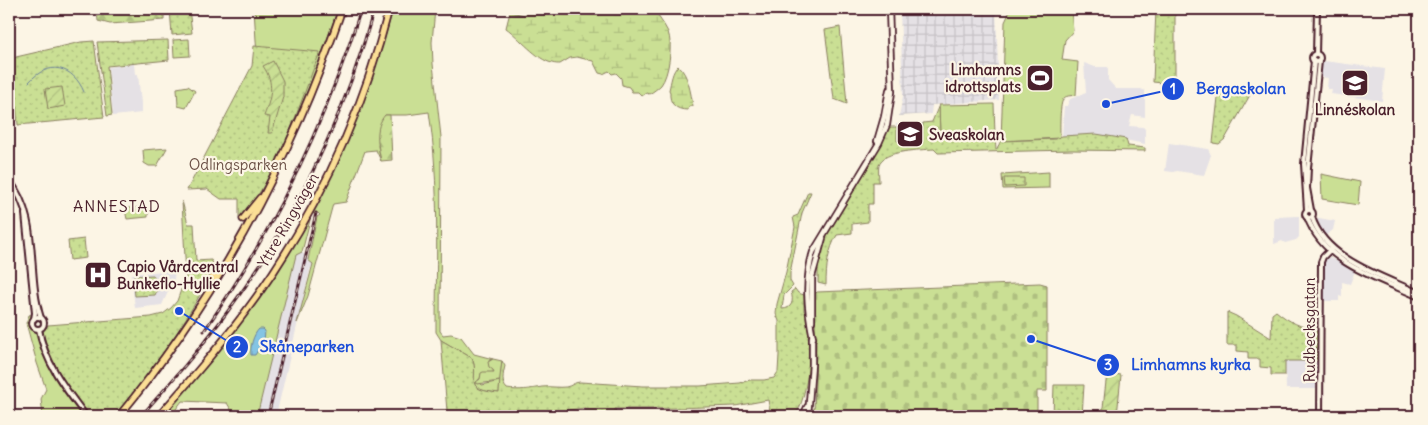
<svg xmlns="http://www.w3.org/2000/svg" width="1428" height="425" font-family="Delius,sans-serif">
<defs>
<pattern id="industrial-grid" width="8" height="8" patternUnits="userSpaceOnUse" patternTransform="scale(1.25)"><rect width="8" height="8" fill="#e5e1e5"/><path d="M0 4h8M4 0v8" fill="none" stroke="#c6c1c5"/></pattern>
<pattern id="forest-firs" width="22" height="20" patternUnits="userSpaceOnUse" patternTransform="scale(1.25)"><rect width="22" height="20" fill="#cadf94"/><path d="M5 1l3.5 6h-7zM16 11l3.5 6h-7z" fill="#afbf80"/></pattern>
<pattern id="wetland-marsh" width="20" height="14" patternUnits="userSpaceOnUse" patternTransform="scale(1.25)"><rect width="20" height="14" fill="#cadf94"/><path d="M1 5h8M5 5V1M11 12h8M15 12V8" fill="none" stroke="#afbf80"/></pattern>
<pattern id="cemetery-stones" width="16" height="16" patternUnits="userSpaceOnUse" patternTransform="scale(1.25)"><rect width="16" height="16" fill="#cadf94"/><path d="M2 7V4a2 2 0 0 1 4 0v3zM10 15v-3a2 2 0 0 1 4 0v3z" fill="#afbf80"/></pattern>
<pattern id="park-dots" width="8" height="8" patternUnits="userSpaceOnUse" patternTransform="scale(1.25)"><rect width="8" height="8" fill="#cadf94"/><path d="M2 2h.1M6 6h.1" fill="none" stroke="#afbf80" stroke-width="1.8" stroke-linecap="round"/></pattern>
<pattern id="garden-furrows" width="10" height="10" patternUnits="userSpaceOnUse" patternTransform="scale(1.25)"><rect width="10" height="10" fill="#cadf94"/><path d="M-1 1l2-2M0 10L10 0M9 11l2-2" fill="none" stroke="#afbf80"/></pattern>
</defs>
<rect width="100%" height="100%" fill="#fcf5e5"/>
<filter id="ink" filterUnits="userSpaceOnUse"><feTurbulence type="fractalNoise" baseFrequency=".02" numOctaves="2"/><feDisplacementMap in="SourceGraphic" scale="10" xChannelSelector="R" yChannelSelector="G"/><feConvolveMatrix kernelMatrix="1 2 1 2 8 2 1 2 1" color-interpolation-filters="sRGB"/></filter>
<g filter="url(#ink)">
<g fill="#e5e1e5">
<path d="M1324 61 1385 69 1382 101 1331 94 1332 89H1327L1328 78 1321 77 1322 63Z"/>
<path d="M1084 63 1095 67H1108V80L1116 89H1141L1145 91V117L1132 115 1129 126 1143 127 1145 129V144L1096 134 1062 136 1064 106H1067L1070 99 1086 93Z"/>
<path d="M134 64 135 74H138L142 113 113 116 108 67Z"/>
<path d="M923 123V140L897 141 896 124Z"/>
<path d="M1169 143 1208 149 1211 155 1204 175 1177 171 1173 172 1165 171Z"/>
<path d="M1299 216V237L1296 240 1285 243 1282 241 1274 244V217Z"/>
<path d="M1319 218 1335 221 1333 230 1325 236 1316 221Z"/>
<path d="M302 252 313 264 310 270 276 416H257L296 254Z"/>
<path d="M1329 257 1355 271 1350 284 1342 282V297L1339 296V301H1324V261Z"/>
<path d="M175 270 174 279 162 305 135 308 131 274Z"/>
<path d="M1285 361H1317L1316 389H1286Z"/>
</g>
<path fill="url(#industrial-grid)" d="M900 9H996L999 100 932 105 931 114 899 116 903 96Z"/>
<g fill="#cadf94" stroke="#8a7f60">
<path d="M254 9H338L311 84 280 155 263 150Z"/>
<path d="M393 9H435L432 42 433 64 441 137 440 331 443 335 451 334 461 337 474 354 493 359 489 360 494 372 481 374 480 379 478 380 482 385 500 381 499 393C460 389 481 380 472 358L441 340 436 332C436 259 440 185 429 112L407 115H385L378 146 381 161 376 150 365 151 346 202 333 204 308 296 297 323 313 264 308 260 317 217 320 215 318 213 312 214C347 149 374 80 393 9Z"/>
<path d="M1011 9H1071L1073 31 1065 40 1062 60 1078 62 1076 95C1073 96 1067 95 1064 98 1059 103 1060 130 1060 138L1001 141 1005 22Z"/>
<path d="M188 86 195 91 186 108 178 106 177 88Z"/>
<path d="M994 104 995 135 940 136 939 105Z"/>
<path d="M167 148 157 166H149L144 163 143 150Z"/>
<path d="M1049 172V188L1003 189 1002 175Z"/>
<path d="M1321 174 1360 182 1358 205 1322 199Z"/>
<path d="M144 207 148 209V217L127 219 125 210 128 208Z"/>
<path d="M311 216 302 252 296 255 257 416H235L227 403 182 401 176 409 174 416H163C186 390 209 364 230 337 261 299 287 258 311 216Z"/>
<path d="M34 314 31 325 39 339 54 374 83 416H43L41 399 46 389 37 363 26 323 29 315Z"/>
</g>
<g fill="url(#forest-firs)" stroke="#8a7f60">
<path d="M97 9H164V20L110 24 98 21Z"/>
<path d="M385 115H390L392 160 381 161C378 145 374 128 385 115Z"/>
<path d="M493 359 502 361 500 381 477 384 476 382 480 379 481 373 483 372H494L493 370 489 367 488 362Z"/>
</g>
<g fill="url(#wetland-marsh)" stroke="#8a7f60">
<path d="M529 9H653C658 16 664 24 668 32 673 44 669 75 661 85 658 88 653 92 649 94L646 93 642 96 638 92H632L629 87 622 85 621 78 616 73 612 74 609 71 603 74 599 73 593 61 577 57 570 58 560 64C558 64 555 64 552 63 537 60 519 37 506 28L510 12 525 15Z"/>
<path d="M678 66C688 73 691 94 693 106H689L688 110C675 110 669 103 670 92L669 90C671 82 672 71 678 66Z"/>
</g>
<path fill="url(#cemetery-stones)" stroke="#8a7f60" d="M1040 283 1047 285V391H1037V413H1047V416H814L816 345 814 295 817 292Z"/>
<g fill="url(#park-dots)" stroke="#8a7f60">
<path d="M170 9H189L192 33 172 35Z"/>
<path d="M1156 9H1175V81L1172 84 1153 82Z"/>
<path d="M840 27 847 104 834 99 825 30Z"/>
<path d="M189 39 190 56 174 57 173 40Z"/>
<path d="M168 40 169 60 107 66 112 115 107 116 97 42Z"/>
<path d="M94 41 104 117 18 125 12 60 16 57 81 42Z"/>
<path d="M254 46 320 52C301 99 276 184 239 218V199H221L207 189 187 190 252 66Z"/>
<path d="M1249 85 1254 86V88L1225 139 1219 144 1213 143 1219 88 1222 86V89L1249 88Z"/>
<path d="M939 105 940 136 995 135 996 150 1001 141 1055 139 1062 136 1096 134 1126 139 1128 146 1145 148V151L1072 150 938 153 934 149C922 150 882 150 879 165 878 170 879 177 879 182H873V204H868V222L852 224V233L837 235C828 250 826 267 826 285L818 283V257L825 238 889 127H897V141L922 140 923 123 932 122Z"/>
<path d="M1004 178H1024V186L1005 187Z"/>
<path d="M808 192H811L802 213 790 273V281L793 286 784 295 782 309C792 309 794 301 791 292L795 289 798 293 804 295V311H805C809 321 810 332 810 342 811 357 805 407 794 416H771L768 400 735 406 648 409H615L616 416H586L585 408 561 411H447L441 340 472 358C481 380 460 389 499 393L500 377 502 361 505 366C503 374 501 383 507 389 519 391 530 389 542 387 550 386 558 388 566 387 572 386 574 382 580 382L643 386H700L740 383 750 380H764L774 378 778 372 779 355V321L776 314 777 304 786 272 795 227 793 217 798 215Z"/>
<path d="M182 201 188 224H194L196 261 211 260 215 266C190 318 151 373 114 416H89C69 390 51 365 43 332L48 325 151 317 163 314 171 308 177 301 186 276Z"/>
<path d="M84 239 86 258 70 260 68 241Z"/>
<path d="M153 275 159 286 155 295 135 296 133 276Z"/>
<path d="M1276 311C1289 322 1301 327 1317 331V361H1285V375H1271V368L1260 367V359H1248V352L1237 351V345H1227V312L1236 316 1271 338 1272 314Z"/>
<path d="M1054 385H1084L1082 416H1053Z"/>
</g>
<g fill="url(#garden-furrows)" stroke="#8a7f60">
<path d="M273 61 283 81V97L272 133H268L270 117 264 116C271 98 275 83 263 66Z"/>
<path d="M62 87 65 106 48 109 45 89Z"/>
<path d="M1107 373 1121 375 1117 416H1102Z"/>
</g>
<path fill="#84c4e4" stroke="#6d829a" d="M259 329H263L265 331 264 341 255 355H251C250 347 253 335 259 329Z"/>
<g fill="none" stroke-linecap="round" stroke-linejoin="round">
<path stroke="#6d829a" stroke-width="1" d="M29 82C48 60 73 65 84 92"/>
<g stroke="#4a1f2b" stroke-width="8">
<g id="tertiary">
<path d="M1316 54 1317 9"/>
<circle cx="1316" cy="58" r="4"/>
<path d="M9 180C41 220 26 272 41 318"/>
<circle cx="1309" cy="214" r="4"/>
<path d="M1307 210 1304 164 1314 61"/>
<path d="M1311 210 1307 188 1308 168 1319 61"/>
<path d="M25 214 35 313 34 319"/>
<path d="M1307 217C1324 264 1378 278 1419 297"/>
<path d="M1312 217C1325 259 1382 276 1419 293"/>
<circle cx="38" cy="323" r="6"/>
<path d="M39 329C44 362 67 391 86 416"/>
<path d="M1320 416 1321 262 1323 257 1332 248"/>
</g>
</g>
<g stroke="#4a1f2b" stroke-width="8">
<g id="secondary">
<path d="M877 141 884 117 889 90"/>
<path d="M812 321V277L823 238"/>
<path d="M813 338C807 308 804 281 813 252L879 143 887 125 892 92 889 9"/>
<path d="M803 416 807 407"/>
<path d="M808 416 812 364V337"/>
</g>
</g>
<g stroke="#4a1f2b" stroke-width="9">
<g id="motorway">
<path d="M243 219 260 198"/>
<path d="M209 287 216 268"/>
<path d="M119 416C219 295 292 157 342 9"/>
<path d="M159 416C193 377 227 338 257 296 318 210 363 111 389 9"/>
</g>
</g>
<use href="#tertiary" stroke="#fcf5e5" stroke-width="4"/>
<use href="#secondary" stroke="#fcf5e5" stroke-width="4.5"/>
<use href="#motorway" stroke="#fbdf96" stroke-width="5.5"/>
<g stroke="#4a1f2b" stroke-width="3">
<g id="rail">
<path d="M204 331C273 232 325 124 361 9"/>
<path d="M141 416C171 382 201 348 228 311 295 220 344 118 374 9"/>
<path d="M268 416 316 213"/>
</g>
</g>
<use href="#rail" stroke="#fcf5e5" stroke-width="1" stroke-dasharray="4" stroke-linecap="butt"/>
</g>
</g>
<defs>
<g id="stadium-square" transform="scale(1.4375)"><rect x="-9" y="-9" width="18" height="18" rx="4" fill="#4a1f2b" stroke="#fcf5e5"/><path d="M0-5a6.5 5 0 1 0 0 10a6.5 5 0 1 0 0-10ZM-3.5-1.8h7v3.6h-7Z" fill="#fff"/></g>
<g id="school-square" transform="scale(1.4375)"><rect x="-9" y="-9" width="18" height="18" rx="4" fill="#4a1f2b" stroke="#fcf5e5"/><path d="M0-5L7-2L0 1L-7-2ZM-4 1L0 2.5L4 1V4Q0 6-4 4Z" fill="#fff"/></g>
<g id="hospital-square" transform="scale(1.4375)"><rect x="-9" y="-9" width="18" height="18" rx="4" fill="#4a1f2b" stroke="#fcf5e5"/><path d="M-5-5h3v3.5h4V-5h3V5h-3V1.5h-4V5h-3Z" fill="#fff"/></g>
</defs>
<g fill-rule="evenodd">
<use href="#stadium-square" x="1040" y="78"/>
<use href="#school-square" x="1355" y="83"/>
<use href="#school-square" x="910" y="134"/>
<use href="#hospital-square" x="98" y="275"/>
</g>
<g text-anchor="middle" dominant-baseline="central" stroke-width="4.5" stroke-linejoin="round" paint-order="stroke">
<g font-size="15" font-weight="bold" fill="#4a1f2b" stroke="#fcf5e5" text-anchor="start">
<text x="1021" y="69" text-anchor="end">Limhamns<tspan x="1021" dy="17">idrottsplats</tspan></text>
<text x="1355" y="109" text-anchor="middle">Linnéskolan</text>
<text x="929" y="134">Sveaskolan</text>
<text x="117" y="266">Capio Vårdcentral<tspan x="117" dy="17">Bunkeflo-Hyllie</tspan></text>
</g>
<g font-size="15" fill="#6a4f45" stroke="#fcf5e5">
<text x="238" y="164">Odlingsparken</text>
</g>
<g font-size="15" fill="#4a1f2b" stroke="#fcf5e5">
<text transform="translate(288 220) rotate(-60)">Yttre Ringvägen</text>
<text transform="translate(1309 330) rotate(-90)">Rudbecksgatan</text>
</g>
<g font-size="16" letter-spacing="1" fill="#4a1f2b" stroke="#fcf5e5">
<text x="117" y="206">ANNESTAD</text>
</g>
</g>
<path fill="none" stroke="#1d4ed8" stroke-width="2" d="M1106 104L1173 89M179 311L237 347M1031 339L1108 365"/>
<g fill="#1d4ed8" stroke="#fcf5e5" stroke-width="2">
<circle cx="1106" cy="104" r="5"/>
<circle cx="179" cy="311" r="5"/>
<circle cx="1031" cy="339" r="5"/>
<circle cx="1173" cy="89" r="12"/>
<circle cx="237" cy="347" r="12"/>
<circle cx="1108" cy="365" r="12"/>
</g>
<g font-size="15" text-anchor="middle" font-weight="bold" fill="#fff">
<text x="1173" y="94">1</text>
<text x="237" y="352">2</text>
<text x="1108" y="370">3</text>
</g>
<g font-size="16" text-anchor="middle" font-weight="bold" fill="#1d4ed8" stroke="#fcf5e5" stroke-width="4.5" stroke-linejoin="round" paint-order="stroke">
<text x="1241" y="94">Bergaskolan</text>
<text x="307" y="352">Skåneparken</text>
<text x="1191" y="370">Limhamns kyrka</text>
</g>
<rect width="1428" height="425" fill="none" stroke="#fcf5e5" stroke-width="30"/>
<rect x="15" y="15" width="1398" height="395" fill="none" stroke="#4a1f2b" stroke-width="2" filter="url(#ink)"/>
</svg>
